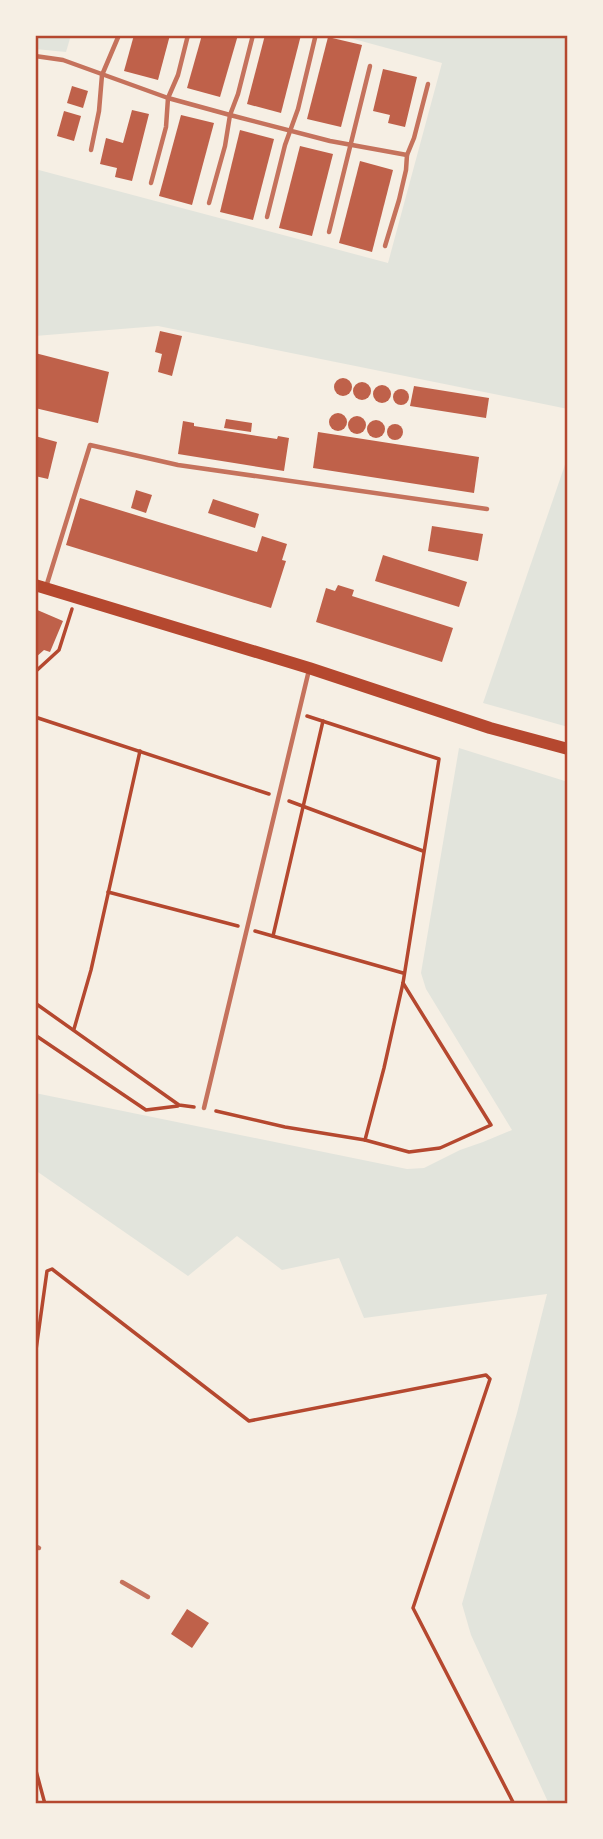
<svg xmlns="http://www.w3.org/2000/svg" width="603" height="1839" font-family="'Public Sans',sans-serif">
<rect width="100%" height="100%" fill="#f6efe4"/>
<g fill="#e2e4dc">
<path d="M35 35H71L66 52 35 49Z"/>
<path d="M339 35H568V409L158 326 35 336V169L388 263 442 63Z"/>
<path d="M568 456V727L483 703Z"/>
<path d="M459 748 568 782V1804H549L471 1635 462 1604 517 1413 547 1294 364 1318 339 1258 282 1270 237 1236 188 1276 35 1170V1093L407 1169 424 1168 460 1150 483 1142 512 1130 426 989 421 973Z"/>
</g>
<g fill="#bf614a">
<path d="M134 35H170L158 80 124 71Z"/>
<path d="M202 35H238L220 97 187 88Z"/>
<path d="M265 35H301L281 113 247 104Z"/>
<path d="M328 37 362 45 341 127 307 119Z"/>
<path d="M383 69 417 77 405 127 388 123 390 115 373 111Z"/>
<path d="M72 86 88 91 83 108 67 103Z"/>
<path d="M132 110 149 114 132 181 115 177 117 168 100 164 106 138 123 143Z"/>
<path d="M64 111 81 116 74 141 57 136Z"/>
<path d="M181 115 214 123 192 205 159 196Z"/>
<path d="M240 130 274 139 253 220 220 212Z"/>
<path d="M300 146 333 154 312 236 279 228Z"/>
<path d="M360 161 393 170 372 252 339 243Z"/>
<path d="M160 331 182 336 172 376 158 372 162 354 155 352Z"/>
<path d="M35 353 109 372 98 423 35 408Z"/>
<circle cx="343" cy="387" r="9"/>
<circle cx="362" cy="391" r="9"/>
<circle cx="382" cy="394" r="9"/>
<path d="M414 386 489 398 486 418 410 406Z"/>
<circle cx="401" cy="397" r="8"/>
<circle cx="338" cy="422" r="9"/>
<circle cx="357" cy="425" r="9"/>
<path d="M226 419 252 423 251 432 224 428Z"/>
<circle cx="376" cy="429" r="9"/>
<path d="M183 421 194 423V426L277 439 278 436 289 438 284 471 178 454Z"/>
<circle cx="395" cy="432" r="8"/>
<path d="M318 432 479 457 474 493 313 468Z"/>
<path d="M35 436 57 442 48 479 35 476Z"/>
<path d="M136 490 152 495 146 513 131 508Z"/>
<path d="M80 498 257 552 262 536 287 544 282 560 286 561 271 608 66 545Z"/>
<path d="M213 499 259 514 255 528 208 513Z"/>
<path d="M432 526 483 534 478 561 428 551Z"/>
<path d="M383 555 467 582 459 607 375 581Z"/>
<path d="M338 585 354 590 352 596 453 628 442 662 316 622 326 588 335 591Z"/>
<path d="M35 609 63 621 50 652 44 650 35 658Z"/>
<path d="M187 1609 209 1623 192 1648 171 1634Z"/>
</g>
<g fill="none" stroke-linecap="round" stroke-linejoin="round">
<g stroke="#b5482f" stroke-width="3.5">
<path d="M35 672 59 650 72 609"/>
<path d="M307 716 439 759 403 983 384 1068 365 1140"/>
<path d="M35 717 269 794"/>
<path d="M289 801 423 851"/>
<path d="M108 892 238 926"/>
<path d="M255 931 403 973"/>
<path d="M273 936 323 721"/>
<path d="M35 1003 179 1105 194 1107"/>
<path d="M74 1029 91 970 140 751"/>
<path d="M35 1035 146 1110 178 1106"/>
<path d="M216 1111 285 1127 365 1140 409 1152 440 1148 491 1125 403 983"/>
<path d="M35 1357 47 1271 52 1269 249 1421 486 1375 490 1379 413 1608 514 1804"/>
<path d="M35 1767 45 1804"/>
</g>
<g stroke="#c5725c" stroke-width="4.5">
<path d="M35 56 63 60 168 98 230 115 330 141 407 155"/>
<path d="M91 150 99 111 102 75 119 35"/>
<path d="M151 183 166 127 168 98 178 75 188 35"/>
<path d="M209 203 225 146 230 115 238 94 253 35"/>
<path d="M267 217 285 145 298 109 315 38"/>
<path d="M329 232 370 66"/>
<path d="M385 246 399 200 406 170 407 155 414 138 428 84"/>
<path d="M46 587 90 445 178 465 487 509"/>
<path d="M204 1108 309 670"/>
<path d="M35 1546 39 1548"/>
<path d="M122 1582 148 1597"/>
</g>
<path stroke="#b5482f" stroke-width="12" d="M35 585 309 668 490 728 568 749"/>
</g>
<rect width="603" height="1839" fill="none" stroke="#f6efe4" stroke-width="74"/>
<rect x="37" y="37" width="529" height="1765" fill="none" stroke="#b5482f" stroke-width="2.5"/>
</svg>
